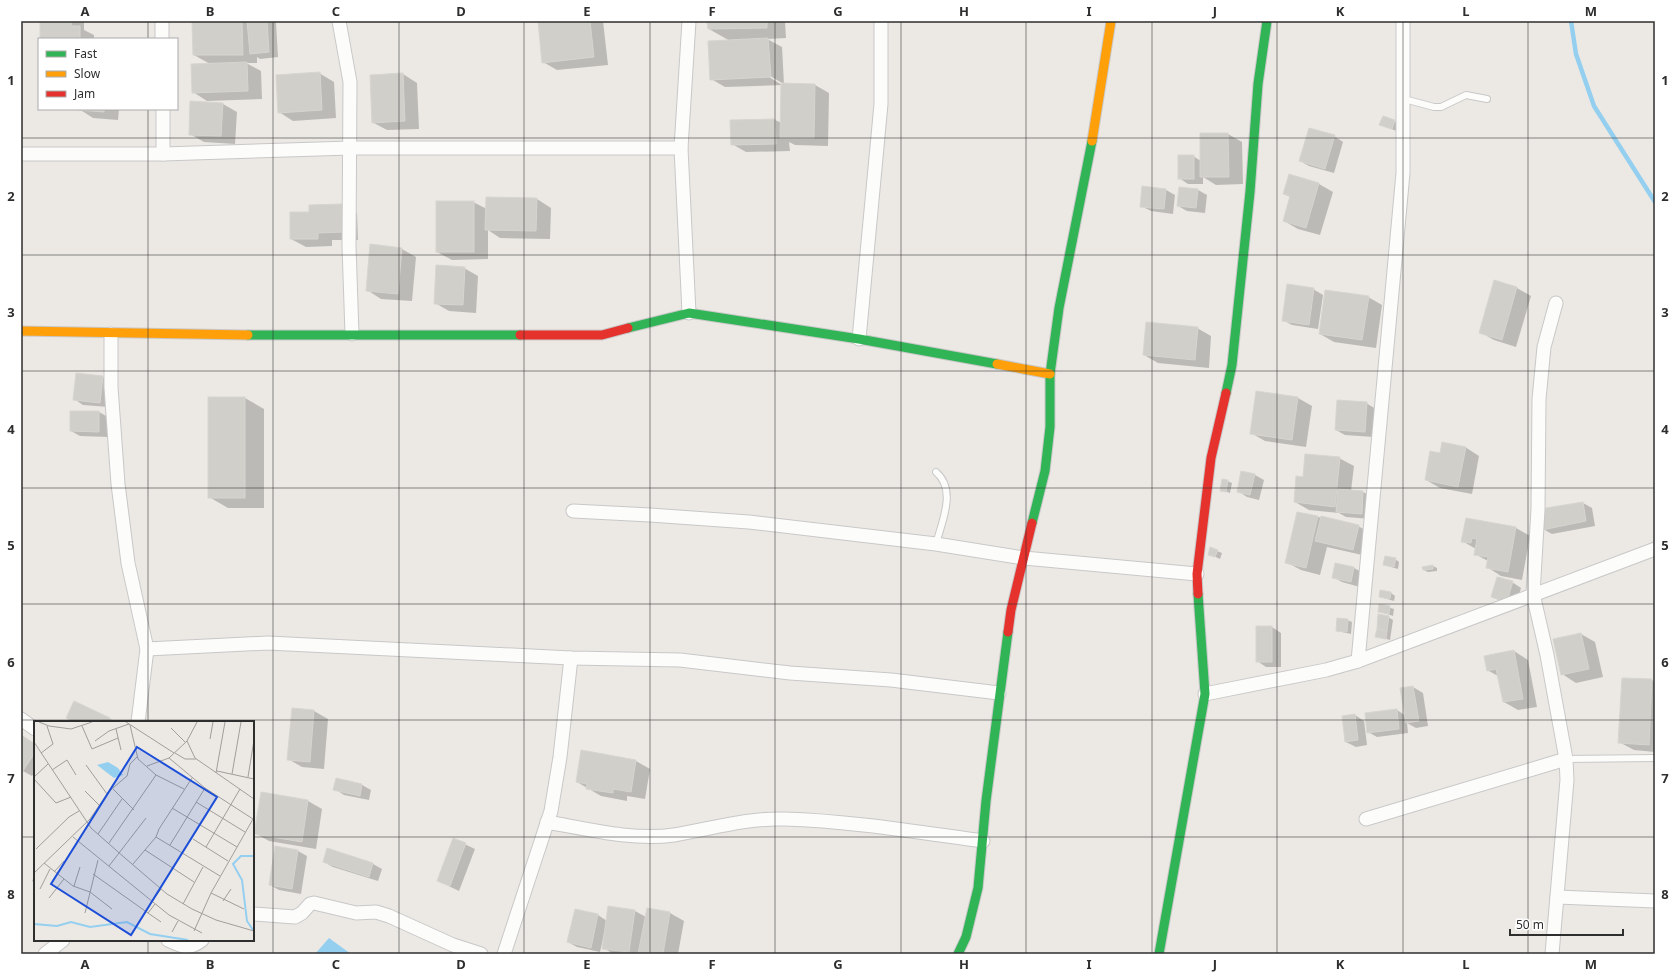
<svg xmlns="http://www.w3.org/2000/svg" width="1676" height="975" font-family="'Noto Sans',sans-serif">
<rect width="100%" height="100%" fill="#ece9e4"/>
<path fill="#94cff0" d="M329 938 351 954H315Z"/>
<g fill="#0003">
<path d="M41 21H84V30L94 35V39H41Z"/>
<path d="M193 21H273L276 23 278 57 260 59 257 57V63H246L261 71 262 99 207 101 193 92 210 64 194 55Z"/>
<path d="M539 21H603L608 65 557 70 543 62Z"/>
<path d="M708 21H785L786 38 767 39 782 47 784 84 815 85 829 93 828 146 795 145 789 142 790 151 746 152 732 144 775 120 782 123V83L767 74 766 75 782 85 725 87 711 79 730 41 709 29Z"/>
<path d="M319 73 334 82 336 118 293 121 279 112Z"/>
<path d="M403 74 417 83 419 129 387 130 372 122 371 76Z"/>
<path d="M223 104 237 112 235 144 204 142 190 134Z"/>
<path d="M79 109H119L118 120 93 118Z"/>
<path d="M1383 117 1399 123 1397 131 1385 127Z"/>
<path d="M1228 134 1242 142 1243 184 1216 185 1203 177V184H1188L1179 178 1193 156 1201 161Z"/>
<path d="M1334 136 1343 142 1334 173 1309 166 1300 161Z"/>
<path d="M1319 184 1333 192 1320 235 1298 229 1284 221 1290 197 1284 194Z"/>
<path d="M1180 188 1198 190 1207 195 1205 213 1187 211 1178 206Z"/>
<path d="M1166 190 1175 195 1173 214 1151 211 1141 206Z"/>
<path d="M537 199 551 208 550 239 500 238 488 230V259L452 260 437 252 473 202 487 209Z"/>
<path d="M343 205 357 213 358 240H332V246L306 247 291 239 310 213Z"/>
<path d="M402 249 416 257 412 301 381 299 367 290Z"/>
<path d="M464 268 478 276 476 313 449 311 435 303Z"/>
<path d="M1494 282 1517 288 1531 296 1516 347 1494 340 1480 332Z"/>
<path d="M1313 289 1323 295 1318 329 1292 325 1283 320Z"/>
<path d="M1368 297 1382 305 1376 348 1334 342 1320 334Z"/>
<path d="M1197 328 1211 336 1209 368 1158 363 1144 355Z"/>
<path d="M102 377 112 382 109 407 83 405 74 399Z"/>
<path d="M245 398 264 409V508H228L209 497Z"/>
<path d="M1298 398 1312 406 1306 447 1265 441 1251 433Z"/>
<path d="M1366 403 1376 409 1374 437 1345 435 1336 430Z"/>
<path d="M99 412 108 417V437L80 436 71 431Z"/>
<path d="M1465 447 1479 456 1472 494 1440 488 1426 480 1441 454Z"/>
<path d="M1339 458 1354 466 1351 491 1363 492 1372 497 1371 519 1346 517 1339 513 1309 510 1295 502 1304 478Z"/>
<path d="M1255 475 1264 480 1259 500 1247 497 1238 491Z"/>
<path d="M1227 481 1232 483 1230 493 1222 490Z"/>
<path d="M1583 503 1592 508 1595 526 1552 534 1543 529Z"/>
<path d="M1318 517 1358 526 1367 531 1362 555 1327 547 1320 575 1301 570 1286 562Z"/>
<path d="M1466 519 1516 528 1530 536 1522 580 1501 576 1487 567 1488 561 1475 554 1476 549 1462 541Z"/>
<path d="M1217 551 1222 553 1220 559 1209 554Z"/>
<path d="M1395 559 1399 562 1398 569 1384 565Z"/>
<path d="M1433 566 1437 568V571L1428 572 1424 570Z"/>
<path d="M1354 568 1363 573 1360 587 1342 582 1333 577Z"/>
<path d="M1512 582 1521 588 1516 606 1502 602 1493 597Z"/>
<path d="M1391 593 1395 596 1394 601 1380 597Z"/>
<path d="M1380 605 1394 609 1393 616 1379 611Z"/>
<path d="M1388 617 1393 620 1390 640 1376 636Z"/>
<path d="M1347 620 1352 622 1351 634 1337 631Z"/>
<path d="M1272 627 1281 633V667H1266L1257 661Z"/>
<path d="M1581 634 1595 642 1603 677 1576 683 1562 674Z"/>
<path d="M1514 651 1528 660 1537 707 1518 710 1504 702 1498 676 1487 670Z"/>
<path d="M1652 680 1655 682V752L1634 750 1619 742Z"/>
<path d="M1413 687 1423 693 1428 726 1416 728 1407 723 1408 733 1377 737 1368 732 1397 710 1406 716 1402 689Z"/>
<path d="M293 709 314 711 328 719 324 769 302 767 288 759Z"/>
<path d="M1355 715 1364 721 1367 745 1356 747 1346 742Z"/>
<path d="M110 719 115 722H75Z"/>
<path d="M21 735 35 744V772L32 776 21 770Z"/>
<path d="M581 752 636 761 650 769 645 799 627 796V801L601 796 577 782Z"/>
<path d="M337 780 362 785 371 790 369 800 344 795 335 789Z"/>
<path d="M262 793 308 801 322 809 316 849 269 841 255 833Z"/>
<path d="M454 839 475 849 459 891 438 881Z"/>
<path d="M298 851 307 856 301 894 279 890 270 885Z"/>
<path d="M324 862 373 864 382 869 378 881 333 867Z"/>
<path d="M35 875V883L32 881Z"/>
<path d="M609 907 635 911 646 917 670 913 684 921 678 954H614L603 948 605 934H604L600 952 577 947 568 942 598 915 607 921Z"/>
</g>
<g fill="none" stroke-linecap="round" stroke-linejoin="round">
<path stroke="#94cff0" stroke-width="4.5" d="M1571 21 1576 54 1594 106 1655 202"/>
</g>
<g fill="#d1cfca" stroke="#d7d5d0">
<path d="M40 21H71V26H80V39H40Z"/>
<path d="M192 21H242L243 55H193Z"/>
<path d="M247 21H267L269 52 250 54Z"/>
<path d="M538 21H590L594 57 542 63Z"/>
<path d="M707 21H767V28L708 29Z"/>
<path d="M768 38 771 77 710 80 708 41Z"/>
<path d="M247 62 248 91 192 93 191 64Z"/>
<path d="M320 72 322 110 278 113 276 75Z"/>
<path d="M403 73 405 121 372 123 370 75Z"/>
<path d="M781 83 815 84 814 138H780Z"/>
<path d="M190 101 223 103 221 136 189 135Z"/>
<path d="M78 109H104V112L78 110Z"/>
<path d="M1383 116 1395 120 1392 129 1379 125Z"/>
<path d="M775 119 776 144 731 145 730 120Z"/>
<path d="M1309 128 1335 135 1325 169 1299 161Z"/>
<path d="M1200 133H1228L1229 177H1200Z"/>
<rect x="1178" y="155" width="16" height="24"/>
<path d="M1289 174 1319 183 1306 228 1283 221 1290 196 1283 194Z"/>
<path d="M1142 186 1166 189 1164 209 1140 207Z"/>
<path d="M1179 187 1198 189 1196 208 1177 206Z"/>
<path d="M486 197 537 198 536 231 485 230Z"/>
<rect x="436" y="201" width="38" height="51"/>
<path d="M343 204 344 232 318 233V239H290V212H309V205Z"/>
<path d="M370 244 402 248 398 294 366 291Z"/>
<path d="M436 265 465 267 463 305 434 304Z"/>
<path d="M1494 280 1517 287 1502 340 1479 333Z"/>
<path d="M1287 284 1314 288 1309 325 1282 321Z"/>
<path d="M1325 290 1369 296 1362 340 1319 334Z"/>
<path d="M1146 322 1198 327 1195 360 1143 355Z"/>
<path d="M76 373 103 376 100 403 73 400Z"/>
<path d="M1256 391 1298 397 1292 440 1250 434Z"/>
<rect x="208" y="397" width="37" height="101"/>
<path d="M1337 400 1367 402 1365 432 1335 430Z"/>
<path d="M70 411H99V432L70 431Z"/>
<path d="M1442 442 1466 447 1458 487 1425 480 1430 451 1440 453Z"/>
<path d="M1305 454 1340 457 1335 507 1294 502 1296 476 1303 477Z"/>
<path d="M1241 471 1255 474 1250 495 1237 492Z"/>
<path d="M1222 479 1228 480 1226 492 1220 491Z"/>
<path d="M1338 489 1363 491 1362 514 1336 512Z"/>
<path d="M1583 502 1586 521 1542 530 1540 509Z"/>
<path d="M1297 512 1318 516 1306 568 1285 563Z"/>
<path d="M1321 516 1359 525 1353 550 1315 541Z"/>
<path d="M1466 518 1516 527 1508 572 1486 568 1488 557 1474 555 1477 539 1472 538 1471 543 1461 542Z"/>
<path d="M1210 547 1218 550 1215 557 1208 555Z"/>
<path d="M1385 556 1396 558 1394 567 1383 565Z"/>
<path d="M1335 563 1354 567 1351 582 1332 578Z"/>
<path d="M1433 565V569L1423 570 1422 567Z"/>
<path d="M1497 577 1513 581 1507 602 1491 597Z"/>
<path d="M1380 590 1391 592 1390 599 1379 597Z"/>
<path d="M1379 604 1390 606 1389 614 1378 612Z"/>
<path d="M1378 614 1389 616 1387 631 1377 629Z"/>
<path d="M1337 618 1348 619 1347 632 1336 631Z"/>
<rect x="1256" y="626" width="16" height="36"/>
<path d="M1377 629 1387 631 1386 639 1375 637Z"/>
<path d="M1581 633 1589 669 1561 675 1553 639Z"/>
<path d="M1514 650 1523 699 1503 702 1496 669 1487 671 1484 656Z"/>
<path d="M1622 678 1652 679 1649 745 1618 743Z"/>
<path d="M1413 686 1419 721 1406 723 1400 688Z"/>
<path d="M74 701 110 718 108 722H74L66 718Z"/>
<path d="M292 708 314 710 310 762 287 760Z"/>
<path d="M1397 709 1399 729 1367 733 1365 713Z"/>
<path d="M1355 714 1358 740 1345 742 1342 716Z"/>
<path d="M21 735 35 744V753L22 772Z"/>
<path d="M581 750 636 760 631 792 613 789V793L586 789 587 784 576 782Z"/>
<path d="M336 778 362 784 360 796 333 790Z"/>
<path d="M261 792 308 800 302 842 254 834Z"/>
<path d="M453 838 466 843 450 886 437 881Z"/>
<path d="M275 846 298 850 292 889 269 885Z"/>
<path d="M327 848 373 863 369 877 323 862Z"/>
<path d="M608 906 635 910 629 952 602 949Z"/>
<path d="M647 908 670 912 663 954H638Z"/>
<path d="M575 909 598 914 591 948 567 942Z"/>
</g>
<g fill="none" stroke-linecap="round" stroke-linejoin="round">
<g stroke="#c9c8c9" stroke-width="8">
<g id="lane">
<path d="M1404 99 1434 107H1441L1466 95 1487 99"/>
<path d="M936 472C957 490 942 521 936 544"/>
<path d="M1566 759 1655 758"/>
</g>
</g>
<g stroke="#c9c8c9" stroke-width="15">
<g id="street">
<path d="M162 21V39"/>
<path d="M339 21 350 82 349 246 352 334"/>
<path d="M689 21 681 148 689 313"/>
<path d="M163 109V154"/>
<path d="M21 154H163L351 148H681"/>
<path d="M111 334V387L118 484 128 563 147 649 138 722"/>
<path d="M859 339 881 104V21"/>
<path d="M573 511 650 515 749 522 936 544 1024 558 1197 574"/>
<path d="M147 649 268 643 571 658 680 660 790 673 891 680 999 693"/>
<path d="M1358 661 1403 173V21"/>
<path d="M1205 694 1326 670 1358 661 1655 549"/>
<path d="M21 719 35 729"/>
<path d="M1366 819 1566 759"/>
<path d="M547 822C587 829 634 841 674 835 711 829 745 818 784 819 851 821 917 832 983 841"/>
<path d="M1557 897 1655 901"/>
<path d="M253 914 295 917 302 913 310 904 314 903 356 913 376 912 389 916 453 945 481 954"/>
<path d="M168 940C182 946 188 951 202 940"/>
<path d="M45 954 63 940"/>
<path d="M504 954 551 811 560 757 571 658"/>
<path d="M1552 954 1567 780 1566 759 1547 655 1533 594 1538 509 1539 399 1544 347 1556 303"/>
</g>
</g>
<g stroke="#c9c8c9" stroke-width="11">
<g id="fast">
<path d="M628 328 689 313 859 339 997 364"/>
<path d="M248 335H520"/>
<path d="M1226 393 1232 365 1250 192 1258 84 1267 21"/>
<path d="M1032 523 1045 471 1050 427V374L1059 308 1092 141"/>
<path d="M958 954 966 937 978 888 986 801 1008 632"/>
<path d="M1159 954 1205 694 1198 594"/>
</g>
</g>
<g stroke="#c9c8c9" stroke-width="11">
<g id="slow">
<path d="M1092 141 1111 21"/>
<path d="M21 331 248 335"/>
<path d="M997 364 1050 374"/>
</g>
</g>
<g stroke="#c9c8c9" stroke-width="11">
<g id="jam">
<path d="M520 335H602L628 328"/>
<path d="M1198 594 1197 574 1211 458 1226 393"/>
<path d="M1008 632 1011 610 1032 523"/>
</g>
</g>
<use href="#lane" stroke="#fcfcfb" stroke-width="6"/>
<use href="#street" stroke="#fcfcfb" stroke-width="13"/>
<use href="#fast" stroke="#30b455" stroke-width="9"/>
<use href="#slow" stroke="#ff9f0a" stroke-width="9"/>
<use href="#jam" stroke="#e5322d" stroke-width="9"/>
</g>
<path fill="none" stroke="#2e2e2e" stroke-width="1" stroke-opacity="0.55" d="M148 21V39M273 21V954M399 21V954M524 21V954M650 21V954M775 21V954M901 21V954M1026 21V954M1152 21V954M1277 21V954M1403 21V954M1528 21V954M148 109V722M21 138H1655M21 255H1655M21 371H1655M21 488H1655M21 604H1655M21 720H1655M21 837H35M253 837H1655M148 940V954"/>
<g transform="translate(34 721)">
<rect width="220" height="220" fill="#ece9e4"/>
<path d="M74 41 84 47 89 54 80 57 63 44Z" fill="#94cff0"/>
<path fill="none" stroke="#94cff0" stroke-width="2" d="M0 203 23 205 37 201 56 206 93 201 116 213 154 219M219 209 213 200 208 159 199 143 207 135H220"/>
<path fill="none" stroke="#a09e9b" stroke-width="1" d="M5 1 15 5 37 8 58 1M92 1 140 32M163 1 153 20 161 37 220 78M96 4 104 38 122 54 150 68M48 5 58 28 84 17M137 7 151 21M82 8 87 29M176 18 179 1M61 20 75 10 95 3M0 21 57 107 91 137 133 173 158 188 182 199 220 210M7 32 19 23 13 5M141 32 151 38H162M135 37 153 20M113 45 135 37 171 67 219 98M18 49 33 39 42 54M183 50 220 58M182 52 191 1M198 53 207 1M0 56 14 43M214 56 220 19M0 58 22 82 37 76M79 68 100 89M51 70 66 85M73 72 93 55 96 43 103 36M162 81 211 111M138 87 203 126M64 113 88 78M39 116 135 194 168 212M122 116 186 155M159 118 194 140M75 122 122 54M136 124 171 67M172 126 206 68M2 128 35 96 45 90M111 129 160 161M10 142 39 165 56 171 78 188M99 143 122 116 125 108 158 57M75 145 112 97M20 151 30 140M0 152 56 98 73 73 52 44M59 153 114 192M40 165 46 146M6 168 16 148M177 172 210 188M15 177 30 158M118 180 127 168M189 180 197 168M121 183 114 192 127 201M149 183 169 146M51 192 64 139M160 210 177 172 219 98M138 211 144 200"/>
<path fill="#1d4ed8" fill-opacity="0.15" stroke="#1d4ed8" stroke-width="2" d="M103 26 183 76 97 214 17 163Z"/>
<rect width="220" height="220" fill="none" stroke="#2e2e2e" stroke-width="2"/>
</g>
<rect width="1676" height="975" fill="none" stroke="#ffffff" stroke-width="44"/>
<rect x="38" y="38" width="140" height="72" fill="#ffffff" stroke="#ababab"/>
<rect x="46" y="51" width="20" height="6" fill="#30b455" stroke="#ababab"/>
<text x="74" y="58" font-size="12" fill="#2e2e2e">Fast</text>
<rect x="46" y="71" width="20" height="6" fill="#ff9f0a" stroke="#ababab"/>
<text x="74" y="78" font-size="12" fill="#2e2e2e">Slow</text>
<rect x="46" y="91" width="20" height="6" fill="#e5322d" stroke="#ababab"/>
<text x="74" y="98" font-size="12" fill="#2e2e2e">Jam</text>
<path d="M1510 929v6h113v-6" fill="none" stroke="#2e2e2e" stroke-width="2"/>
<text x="1516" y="929" font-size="12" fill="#2e2e2e" stroke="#ffffff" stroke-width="3" paint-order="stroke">50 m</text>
<rect x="22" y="22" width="1632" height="931" fill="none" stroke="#2e2e2e" stroke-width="1.5"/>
<g font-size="13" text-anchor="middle" font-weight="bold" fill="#2e2e2e">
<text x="85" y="16">A</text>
<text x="210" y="16">B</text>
<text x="336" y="16">C</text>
<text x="461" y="16">D</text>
<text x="587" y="16">E</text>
<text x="712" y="16">F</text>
<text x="838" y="16">G</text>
<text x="964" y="16">H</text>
<text x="1089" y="16">I</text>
<text x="1215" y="16">J</text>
<text x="1340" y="16">K</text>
<text x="1466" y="16">L</text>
<text x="1591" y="16">M</text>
<text x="11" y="85">1</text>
<text x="1665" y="85">1</text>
<text x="11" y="201">2</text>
<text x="1665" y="201">2</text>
<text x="11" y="317">3</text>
<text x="1665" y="317">3</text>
<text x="11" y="434">4</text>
<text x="1665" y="434">4</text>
<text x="11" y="550">5</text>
<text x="1665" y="550">5</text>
<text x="11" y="667">6</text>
<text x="1665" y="667">6</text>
<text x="11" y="783">7</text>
<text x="1665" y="783">7</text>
<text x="11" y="899">8</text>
<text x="1665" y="899">8</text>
<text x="85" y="969">A</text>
<text x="210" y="969">B</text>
<text x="336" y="969">C</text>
<text x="461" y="969">D</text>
<text x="587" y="969">E</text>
<text x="712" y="969">F</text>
<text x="838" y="969">G</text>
<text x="964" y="969">H</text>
<text x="1089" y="969">I</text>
<text x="1215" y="969">J</text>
<text x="1340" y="969">K</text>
<text x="1466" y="969">L</text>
<text x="1591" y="969">M</text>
</g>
</svg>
